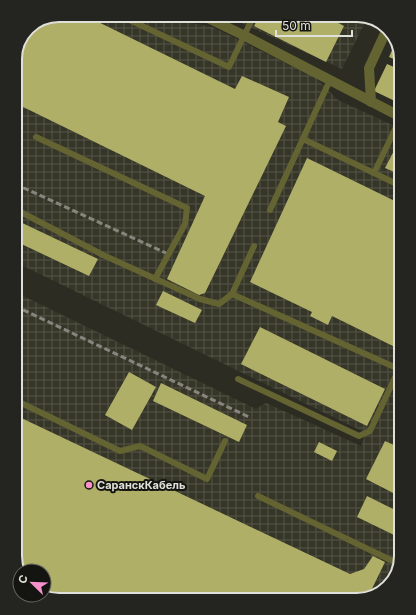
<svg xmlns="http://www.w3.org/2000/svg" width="416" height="615" font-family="Inter,sans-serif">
<defs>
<pattern id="industrial-grid" width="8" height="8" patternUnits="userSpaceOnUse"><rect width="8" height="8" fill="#363628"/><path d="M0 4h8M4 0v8" fill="none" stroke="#535347"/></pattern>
</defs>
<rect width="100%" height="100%" fill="#2c2c23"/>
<g fill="url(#industrial-grid)">
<path d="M59 15H159L175 20 212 27 315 77 338 100 401 129V548L376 595 357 600H57L42 595H44V571H20V575L15 556V292L256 409 266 403 361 446 366 433 15 262V56L30 26Z"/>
<path d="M224 15H360L367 18 342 69Z"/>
</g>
<g fill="#b0af67">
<path d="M59 15H84L235 89 242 76 289 97 278 122 286 126 205 293 199 295 167 279 205 196 15 103V56L30 26Z"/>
<path d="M260 15H323L344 26 326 62 254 26Z"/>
<path d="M396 41 401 59V62L389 57Z"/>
<path d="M387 64 401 70 393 88 401 92V104L374 91Z"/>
<path d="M398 143 401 144V175L385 168Z"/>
<path d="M307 158 401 204V350L332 316 328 325 310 316 312 312 250 282Z"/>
<path d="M16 220 98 259 89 276 15 241Z"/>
<path d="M163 291 202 310 195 323 156 305Z"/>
<path d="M260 327 385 389 367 426 241 364Z"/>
<path d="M129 372 156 387 132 430 105 415Z"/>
<path d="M161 383 247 425 239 442 153 401Z"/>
<path d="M401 399V413L395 410Z"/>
<path d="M15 415 350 574 364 569 373 556 385 562 368 597 357 600H57L44 596V571H19L15 556Z"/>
<path d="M385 441 396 446 393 453 401 457V497L366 479Z"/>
<path d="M319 442 337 451 332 461 314 452Z"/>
<path d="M367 496 401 513V521L394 535 357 517Z"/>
</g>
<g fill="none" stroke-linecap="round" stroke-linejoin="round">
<g stroke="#646332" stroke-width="6">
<path d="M119 15 229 67 254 15"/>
<path d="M393 133 401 137"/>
<path d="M36 137 187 208 185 224 155 279"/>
<path d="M303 139 401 186"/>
<path d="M374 173 401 117"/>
<path d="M15 209 103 255 200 299 219 304 232 294 254 246"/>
<path d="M270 210 330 80"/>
<path d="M232 294 401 370"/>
<path d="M238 379 359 436 370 431 399 369"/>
<path d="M15 400 120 451 140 446 207 479 225 441"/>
<path d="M258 496 399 564"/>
</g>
<g stroke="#646332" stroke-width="10">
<path d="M202 15 245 36 401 117"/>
<path d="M371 102 369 68 387 29"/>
</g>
<g stroke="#86867f" stroke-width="3" stroke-dasharray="6 3" stroke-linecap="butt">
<path d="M15 184 166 253"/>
<path d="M15 306 249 417"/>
</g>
</g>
<circle fill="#f890cc" stroke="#141410" stroke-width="1.5" cx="89" cy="485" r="4"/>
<g text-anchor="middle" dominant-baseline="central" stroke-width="4" stroke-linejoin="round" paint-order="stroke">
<g font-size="11" font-weight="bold" fill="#e0e0da" stroke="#141410" text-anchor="start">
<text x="97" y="485">СаранскКабель</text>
</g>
</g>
<path d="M0 0H416V615H0ZM59 22H357A37 37 0 0 1 394 59V556A37 37 0 0 1 357 593H59A37 37 0 0 1 22 556V59A37 37 0 0 1 59 22Z" fill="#242420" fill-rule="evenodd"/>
<path fill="none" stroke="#e0e0da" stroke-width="2" d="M59 22H357A37 37 0 0 1 394 59V556A37 37 0 0 1 357 593H59A37 37 0 0 1 22 556V59A37 37 0 0 1 59 22Z"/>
<g transform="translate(32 583) rotate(293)"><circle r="19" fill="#141410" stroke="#666661"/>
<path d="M0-3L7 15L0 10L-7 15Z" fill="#f890cc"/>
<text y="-6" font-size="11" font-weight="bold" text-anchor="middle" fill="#e0e0da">С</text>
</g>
<path d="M276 30v6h76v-6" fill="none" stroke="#e0e0da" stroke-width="2"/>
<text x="282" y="30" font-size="12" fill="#e0e0da" stroke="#141410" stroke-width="3" paint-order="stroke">50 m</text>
</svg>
